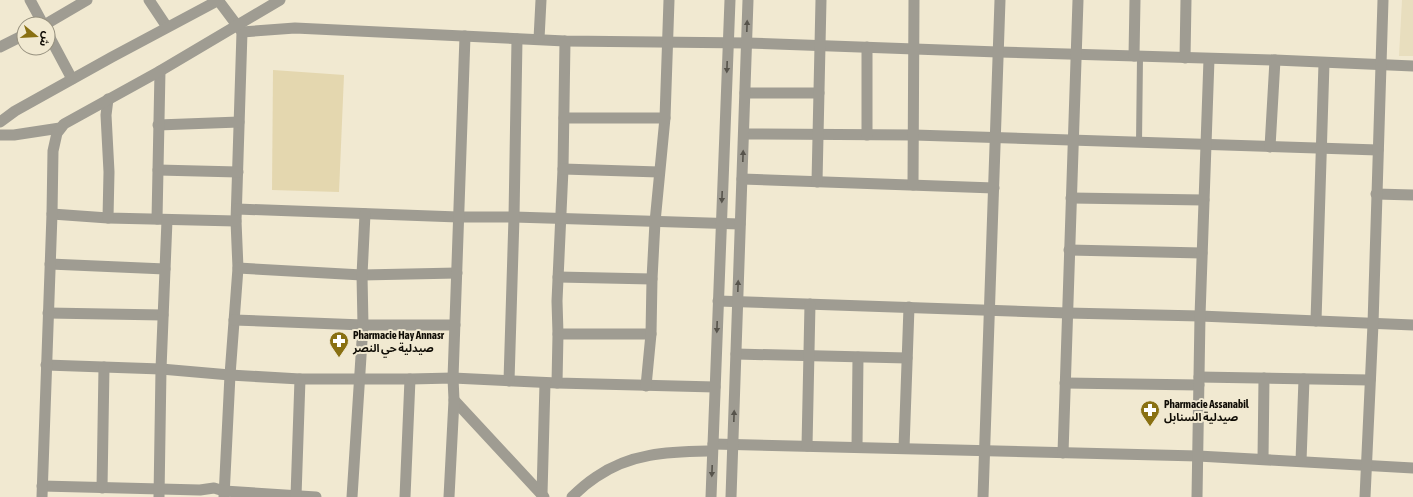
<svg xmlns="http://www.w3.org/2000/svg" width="1413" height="497" font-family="'Asap Condensed','Noto Sans Arabic',sans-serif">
<rect width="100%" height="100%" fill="#f1e9d1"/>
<path fill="#e8debe" d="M1402 0H1413V56H1399Z"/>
<path fill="#e4d7af" d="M273 70 344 75 339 192 272 190Z"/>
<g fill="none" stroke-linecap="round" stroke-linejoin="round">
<path stroke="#9f9c92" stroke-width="6" d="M1139 143 1140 57"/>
<g stroke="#9f9c92" stroke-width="11">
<path d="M30 0 43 24"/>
<path d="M149 0 167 27"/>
<path d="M218 0 242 32 236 221 238 268 230 375 224 497"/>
<path d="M46 24 87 0"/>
<path d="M242 32 295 28 565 41 747 43 998 52 1275 60 1413 66"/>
<path d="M48 34 72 79"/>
<path d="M539 39 541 0"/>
<path d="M565 41 563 169 557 301 558 334H651"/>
<path d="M0 47 24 35"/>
<path d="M1134 56 1135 0"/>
<path d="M1185 58 1186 0"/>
<path d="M745 93H819"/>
<path d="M564 118H665"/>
<path d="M158 125 239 122"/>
<path d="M744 134 914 135 1378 150"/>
<path d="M0 135H14L60 128"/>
<path d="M867 135V47"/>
<path d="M1270 147 1275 60"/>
<path d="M563 169 659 172"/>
<path d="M158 170 238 172"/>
<path d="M742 179 994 188"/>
<path d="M817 182 821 0"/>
<path d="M913 185 914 0"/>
<path d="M1376 194 1413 195"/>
<path d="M1071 198 1204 200"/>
<path d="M237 209 458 217H514L740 224"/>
<path d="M52 214 108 218 236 221"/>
<path d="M108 218 109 172 106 115 108 99"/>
<path d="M157 219 160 71"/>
<path d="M1069 250 1202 253"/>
<path d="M50 264 165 269"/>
<path d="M238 268 362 275 457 273"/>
<path d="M558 277 652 279"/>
<path d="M718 301 1067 313 1200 316 1413 325"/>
<path d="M48 313 163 315"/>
<path d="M234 320 363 325H455"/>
<path d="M1316 321 1324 63"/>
<path d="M736 354 907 358"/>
<path d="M46 365 161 369 230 375 300 379H410L453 378 557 383 715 387"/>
<path d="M1199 377 1370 380"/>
<path d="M509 381 514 217 517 39"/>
<path d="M557 383 558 334"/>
<path d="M1065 383 1199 385"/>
<path d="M646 386 651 334 652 279 655 222 665 118 669 0"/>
<path d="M454 400 544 497"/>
<path d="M713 444 1198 456 1413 468"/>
<path d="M807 446 810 304"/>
<path d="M857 447 858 357"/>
<path d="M904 448 909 307"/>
<path d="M1063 453 1078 0"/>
<path d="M1263 459 1264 378"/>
<path d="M1301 461 1304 379"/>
<path d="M42 486 200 490 214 488 224 491 316 497"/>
<path d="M102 488 104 367"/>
<path d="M542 494 545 383"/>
<path d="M296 496 300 379"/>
<path d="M42 497 52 214 53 151 57 133 64 124 160 71 280 0"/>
<path d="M159 497 161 369 167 220"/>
<path d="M352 497 363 325 362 275 365 214"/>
<path d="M405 497 410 379"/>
<path d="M449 497 454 400 453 378 465 36"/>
<path d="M572 497C579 490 587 483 596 477 632 452 670 452 712 451"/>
<path d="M711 497 730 0"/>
<path d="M731 497 748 0"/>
<path d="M983 497 1000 0"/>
<path d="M1197 497 1200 316 1209 59"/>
<path d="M1365 497 1373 324 1383 0"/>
</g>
<path stroke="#9f9c92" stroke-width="11" d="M0 122 15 111 112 57 219 0"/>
</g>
<defs><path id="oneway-solid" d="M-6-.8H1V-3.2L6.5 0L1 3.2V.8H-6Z"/></defs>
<g fill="#57544c">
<use href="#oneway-solid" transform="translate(747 26) rotate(-88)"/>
<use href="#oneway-solid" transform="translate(727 67) rotate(92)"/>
<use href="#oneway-solid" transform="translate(743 156) rotate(-88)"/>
<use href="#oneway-solid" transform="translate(722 197) rotate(92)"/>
<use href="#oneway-solid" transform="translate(738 286) rotate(-88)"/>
<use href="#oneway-solid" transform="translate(717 327) rotate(92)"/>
<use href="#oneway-solid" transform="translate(734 416) rotate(-88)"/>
<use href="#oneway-solid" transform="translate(712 471) rotate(92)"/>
</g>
<defs>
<g id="pharmacy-pin" transform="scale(1)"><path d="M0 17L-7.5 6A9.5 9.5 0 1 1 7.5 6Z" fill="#897012" stroke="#f1e9d1"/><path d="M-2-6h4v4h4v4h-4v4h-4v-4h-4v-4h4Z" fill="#fff"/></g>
</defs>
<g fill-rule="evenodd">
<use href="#pharmacy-pin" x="339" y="341"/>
<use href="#pharmacy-pin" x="1150" y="410"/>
</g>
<g text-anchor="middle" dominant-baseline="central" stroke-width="4" stroke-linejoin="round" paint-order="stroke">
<g font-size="11" font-weight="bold" fill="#0f0c05" stroke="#f1e9d1" text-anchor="start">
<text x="353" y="335">Pharmacie Hay Annasr<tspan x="353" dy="13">صيدلية حي النصر</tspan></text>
<text x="1164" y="404">Pharmacie Assanabil<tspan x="1164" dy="13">صيدلية السنابل</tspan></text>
</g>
</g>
<g transform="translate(36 36) rotate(108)"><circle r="19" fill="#f1e9d1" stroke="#97917f"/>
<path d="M0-3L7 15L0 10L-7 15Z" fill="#897012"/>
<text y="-6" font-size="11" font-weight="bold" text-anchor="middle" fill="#0f0c05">ش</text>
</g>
</svg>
